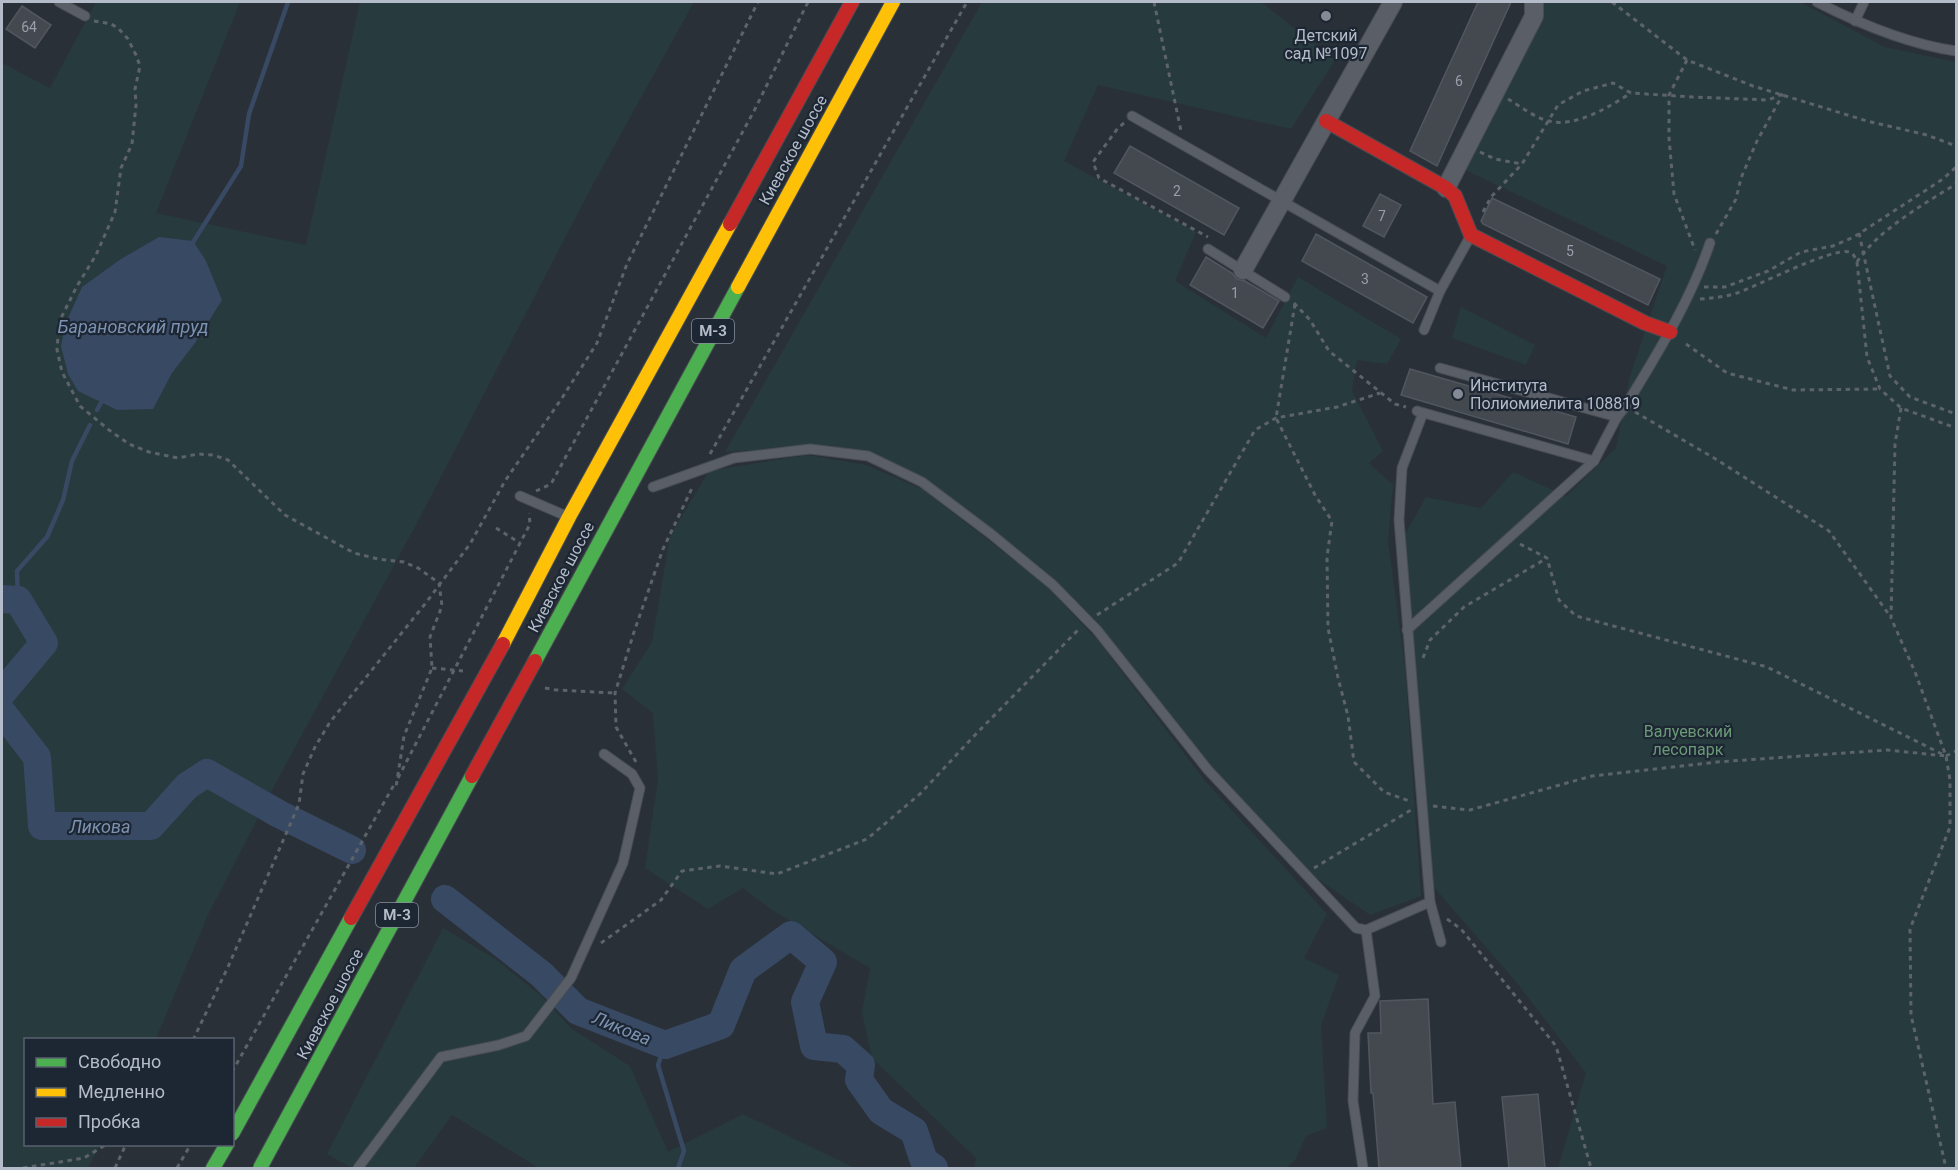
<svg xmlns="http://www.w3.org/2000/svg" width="1958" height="1170" font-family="Roboto,sans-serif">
<rect width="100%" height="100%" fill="#2a3038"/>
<g fill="#273a3e">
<path d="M96 2H240L156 213 306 245 360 2H694L591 188 417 523 279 777 207 917 156 1039 26 1040V1144L100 1145 88 1168H2V63L50 88Z"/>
<path d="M982 2H1261L1335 60 1291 129 1098 85 1064 161 1196 232 1175 281 1266 338 1298 277 1401 339 1387 364 1357 360 1352 391 1383 451 1369 463 1393 485 1388 541 1405 667 1421 896 1370 915 1315 877 1201 756 1103 632 988 527 869 454 816 447 725 452Z"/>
<path d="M1545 2H1800L1885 47 1956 62V1168H1558L1586 1073 1517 983 1432 885 1401 542 1426 497 1481 508 1513 472 1566 496 1616 448 1630 376 1667 266 1455 165Z"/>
<path d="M1461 307 1535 345 1526 365 1452 338Z"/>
<path d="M807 455 866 465 922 489 1046 585 1099 642 1206 782 1327 914 1304 958 1339 975 1321 1025 1327 1128 1306 1136 1295 1160 1286 1168H974L976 1158 872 1058 862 1012 870 968 772 910 743 888 708 909 645 868 658 779 653 713 622 689 652 642 670 536 709 471Z"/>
<path d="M443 928 494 958 539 994 572 1029 630 1066 668 1152 743 1114 855 1168H539L452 1115 414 1168H352L327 1154Z"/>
</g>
<path fill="#384963" d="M159 237 193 241 206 261 222 300 195 343 172 373 153 409 117 410 78 391 68 374 61 346 65 325 82 287 121 259Z"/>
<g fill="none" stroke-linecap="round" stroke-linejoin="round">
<g stroke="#384963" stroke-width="4.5">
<path d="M190 247 241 166 249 114 288 2"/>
<path d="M97 410 104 397"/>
<path d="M18 600 17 571 47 537 63 500 72 461 90 425"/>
<path d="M665 1045 658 1065 684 1151 678 1168"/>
</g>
<g stroke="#384963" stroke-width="28">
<path d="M2 599 18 600 44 643 2 693"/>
<path d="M2 712 37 757 42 826H151L187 786 207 773 279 814 352 850"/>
<path d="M445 899 541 974 578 1011 665 1045 721 1025 743 970 791 935 823 962 805 1002 814 1046 843 1049 861 1065 859 1080 881 1111 914 1131 924 1161 934 1168"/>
</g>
</g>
<g fill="#444950" stroke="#52575f" stroke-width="1.5">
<path d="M1478 2H1511L1437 166 1410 151Z"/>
<path d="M22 6 51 25 35 48 6 29Z"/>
<path d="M1130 146 1239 208 1224 235 1114 173Z"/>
<path d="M1380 194 1401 205 1384 237 1363 226Z"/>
<path d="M1492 198 1660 279 1648 305 1483 224 1481 221Z"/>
<path d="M1316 234 1427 297 1413 323 1302 261Z"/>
<path d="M1206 257 1232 273 1237 279 1245 281 1279 301 1263 328 1190 285Z"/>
<path d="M1410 369 1576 417 1568 444 1401 395Z"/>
<path d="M1428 999 1433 1104 1455 1102 1461 1168H1379L1373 1093H1371L1368 1033H1381L1380 1001Z"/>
<path d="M1538 1094 1545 1168H1509L1502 1097Z"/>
</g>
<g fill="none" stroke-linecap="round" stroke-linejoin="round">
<g stroke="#484c53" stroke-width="11">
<g id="lane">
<path d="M59 2 85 16"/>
<path d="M1817 2C1860 24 1908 44 1956 51"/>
<path d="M1855 21 1864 2"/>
<path d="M1132 116 1440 291"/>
<path d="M1208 249 1285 297"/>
<path d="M1424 330 1440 291 1470 237"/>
<path d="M1440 368 1617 417"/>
<path d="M1417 411 1594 461"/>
<path d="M1423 413 1402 468 1399 520 1430 902 1441 942"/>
<path d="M653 487 734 458 810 449 868 456 922 482 991 534 1053 585 1097 630 1208 770 1356 928 1366 930 1430 902"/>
<path d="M520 496 564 515"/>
<path d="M1407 630 1594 461 1617 417 1625 407C1657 354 1690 302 1710 243"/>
<path d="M358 1168 441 1057 499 1045 526 1036 571 978 623 863 640 788 632 774 604 754"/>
<path d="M1363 1168 1353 1101 1355 1033 1375 996 1366 930"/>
</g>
</g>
<g stroke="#484c53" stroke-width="20">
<g id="street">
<path d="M1446 188 1534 16V2"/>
<path d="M1243 270 1393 2"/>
</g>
</g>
<g stroke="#484c53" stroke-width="16">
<g id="fast">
<path d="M535 661 738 287"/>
<path d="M213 1168 227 1144"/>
</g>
</g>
<g stroke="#484c53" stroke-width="16">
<g id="slow">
<path d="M738 287 893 2"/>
<path d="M503 644 569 517 730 224"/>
</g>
</g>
<g stroke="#484c53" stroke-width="16">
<g id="jam">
<path d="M1326 121 1446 188 1455 196 1471 235 1645 323 1670 332"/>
<path d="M730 224 852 2"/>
</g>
</g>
<g stroke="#5d636a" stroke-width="3" stroke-dasharray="4.5 4.5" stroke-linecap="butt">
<path d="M1154 2 1181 131"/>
<path d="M1612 2 1687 60 1753 86 1867 121 1927 135 1956 146"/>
<path d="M94 21 111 24 118 28 128 39 136 55 140 66 135 89 136 105 132 144 121 168 115 212 96 255 77 286 59 322 57 350 62 372 80 406 109 430 129 444 149 452 178 458 198 454 213 455 228 460 285 515 305 526 354 553 378 559 404 562 418 568 439 583 442 606 430 637 432 668 404 736 396 787"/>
<path d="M1687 60 1669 95V138L1674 194 1695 250"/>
<path d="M1508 99C1520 106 1535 118 1549 121 1575 128 1609 107 1631 93"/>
<path d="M1124 123 1118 128 1093 162 1099 178 1208 237"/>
<path d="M1480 152 1495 159 1522 164"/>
<path d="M1483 212 1491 197 1522 164 1558 105 1583 91 1613 83 1631 93 1693 97 1768 100 1783 94"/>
<path d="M1859 233 1890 376 1910 397 1956 414"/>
<path d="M1716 234 1736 199 1741 178 1757 141 1783 94"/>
<path d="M1857 262C1878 230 1924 204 1956 184"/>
<path d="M1704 287H1725L1768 271 1801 252 1833 246 1854 237 1943 179 1956 167"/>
<path d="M1700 299C1713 298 1725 297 1737 293 1757 286 1833 247 1849 252 1854 253 1855 258 1857 262L1867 357 1880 389 1901 408 1956 428"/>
<path d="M1294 303 1310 320 1329 351 1395 404 1406 407"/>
<path d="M1295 304 1276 418 1315 495 1332 521 1327 557 1328 628 1338 678 1348 716 1354 762 1384 792 1412 802"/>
<path d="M1686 344 1727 373 1793 390 1880 389"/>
<path d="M1901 408 1895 444 1891 618 1915 672 1946 756 1950 780V827L1910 929 1911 1015 1946 1168"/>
<path d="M1635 412 1714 458 1829 531 1890 616"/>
<path d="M710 454 967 2"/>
<path d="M536 491 551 484 754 111 808 2"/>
<path d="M496 528 520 543"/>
<path d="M1520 544 1547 558 1559 600 1576 616 1767 667 1946 756 1956 751"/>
<path d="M1097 615 1178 563 1255 430 1276 418 1337 407 1380 393"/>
<path d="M1423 658 1430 640 1464 607 1547 558"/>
<path d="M432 668 463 671"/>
<path d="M545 688 556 690 615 693"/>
<path d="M636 762 616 727 615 693 634 632 663 549 693 486"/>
<path d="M398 778 530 524 529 513"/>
<path d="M1433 806 1470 810 1592 776 1717 762 1887 750 1946 756"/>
<path d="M1314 868 1411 810"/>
<path d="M1447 919 1461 929 1556 1046 1591 1168"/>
<path d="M601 943 661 900 682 871 720 866 777 874 867 839 921 793 973 737 1080 628"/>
<path d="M193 1040 228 967 299 804 303 774 315 747 330 722 425 604 470 544 505 481 562 398 597 343 627 264 758 2"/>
<path d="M232 1072 395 783"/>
<path d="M23 1168 84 1158 107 1144"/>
<path d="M115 1168 126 1144"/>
<path d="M177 1168 191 1144"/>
</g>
<use href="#lane" stroke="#5a5e66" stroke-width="9"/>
<use href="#street" stroke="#5a5e66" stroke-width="18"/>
<use href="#fast" stroke="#4caf50" stroke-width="14"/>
<use href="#slow" stroke="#ffc107" stroke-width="14"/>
<use href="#jam" stroke="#c62828" stroke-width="14"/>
<g stroke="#474c53" stroke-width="16" stroke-linecap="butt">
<g id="fast-bridge">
<path d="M232 1134 351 918"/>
<path d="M260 1168 472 776"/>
</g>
</g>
<g stroke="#474c53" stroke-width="16" stroke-linecap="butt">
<g id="jam-bridge">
<path d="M472 776 535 661"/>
<path d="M351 918 503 644"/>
</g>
</g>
<use href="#fast-bridge" stroke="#4caf50" stroke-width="14"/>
<use href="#jam-bridge" stroke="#c62828" stroke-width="14"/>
</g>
<g fill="#848b96" stroke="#1d2633" stroke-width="2">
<circle cx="1326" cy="16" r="6"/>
<circle cx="1458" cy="394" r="6"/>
</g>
<g text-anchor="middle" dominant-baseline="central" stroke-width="4.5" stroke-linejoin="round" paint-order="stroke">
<g font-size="14" fill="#989fab">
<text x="29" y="27">64</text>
<text x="1459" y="81">6</text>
<text x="1177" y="191">2</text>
<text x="1382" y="216">7</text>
<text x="1570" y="251">5</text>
<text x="1365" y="279">3</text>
<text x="1235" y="293">1</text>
</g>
<g fill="#1d2633" stroke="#878f9c" stroke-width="1.5">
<rect x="692" y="319" width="42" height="24" rx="4.5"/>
<rect x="376" y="903" width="42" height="24" rx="4.5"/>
</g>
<g font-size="15" font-weight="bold" fill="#b4bcc9">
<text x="713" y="331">М-3</text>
<text x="397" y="915">М-3</text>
</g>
<g font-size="16" fill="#b4bcc9" stroke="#1d2633">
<text x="1326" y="35">Детский<tspan x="1326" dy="18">сад №1097</tspan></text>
<text x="1470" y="385" text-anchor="start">Института<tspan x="1470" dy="18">Полиомиелита 108819</tspan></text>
</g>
<g font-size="16" fill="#b4bcc9" stroke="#1d2633">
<text transform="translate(793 150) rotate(-61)">Киевское шоссе</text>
<text transform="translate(561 577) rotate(-62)">Киевское шоссе</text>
<text transform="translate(330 1004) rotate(-62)">Киевское шоссе</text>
</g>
<g font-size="16" fill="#6b9a76" stroke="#1d2633">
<text x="1688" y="731">Валуевский<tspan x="1688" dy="18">лесопарк</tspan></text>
</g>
<g font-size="18" font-style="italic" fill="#7c92b1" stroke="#1d2633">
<text x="133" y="326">Барановский пруд</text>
<text x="100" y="826">Ликова</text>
<text transform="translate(622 1028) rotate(22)">Ликова</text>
</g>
</g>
<rect width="1958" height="1170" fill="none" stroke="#b4bcc9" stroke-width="6"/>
<rect x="24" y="1038" width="210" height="108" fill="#1d2633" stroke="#59626f" stroke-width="1.5"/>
<rect x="36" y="1058" width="30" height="9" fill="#4caf50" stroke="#59626f" stroke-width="1.5"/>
<text x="78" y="1068" font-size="18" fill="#b4bcc9">Свободно</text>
<rect x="36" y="1088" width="30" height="9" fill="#ffc107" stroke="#59626f" stroke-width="1.5"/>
<text x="78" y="1098" font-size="18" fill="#b4bcc9">Медленно</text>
<rect x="36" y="1118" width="30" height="9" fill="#c62828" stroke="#59626f" stroke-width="1.5"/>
<text x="78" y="1128" font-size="18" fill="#b4bcc9">Пробка</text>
</svg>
